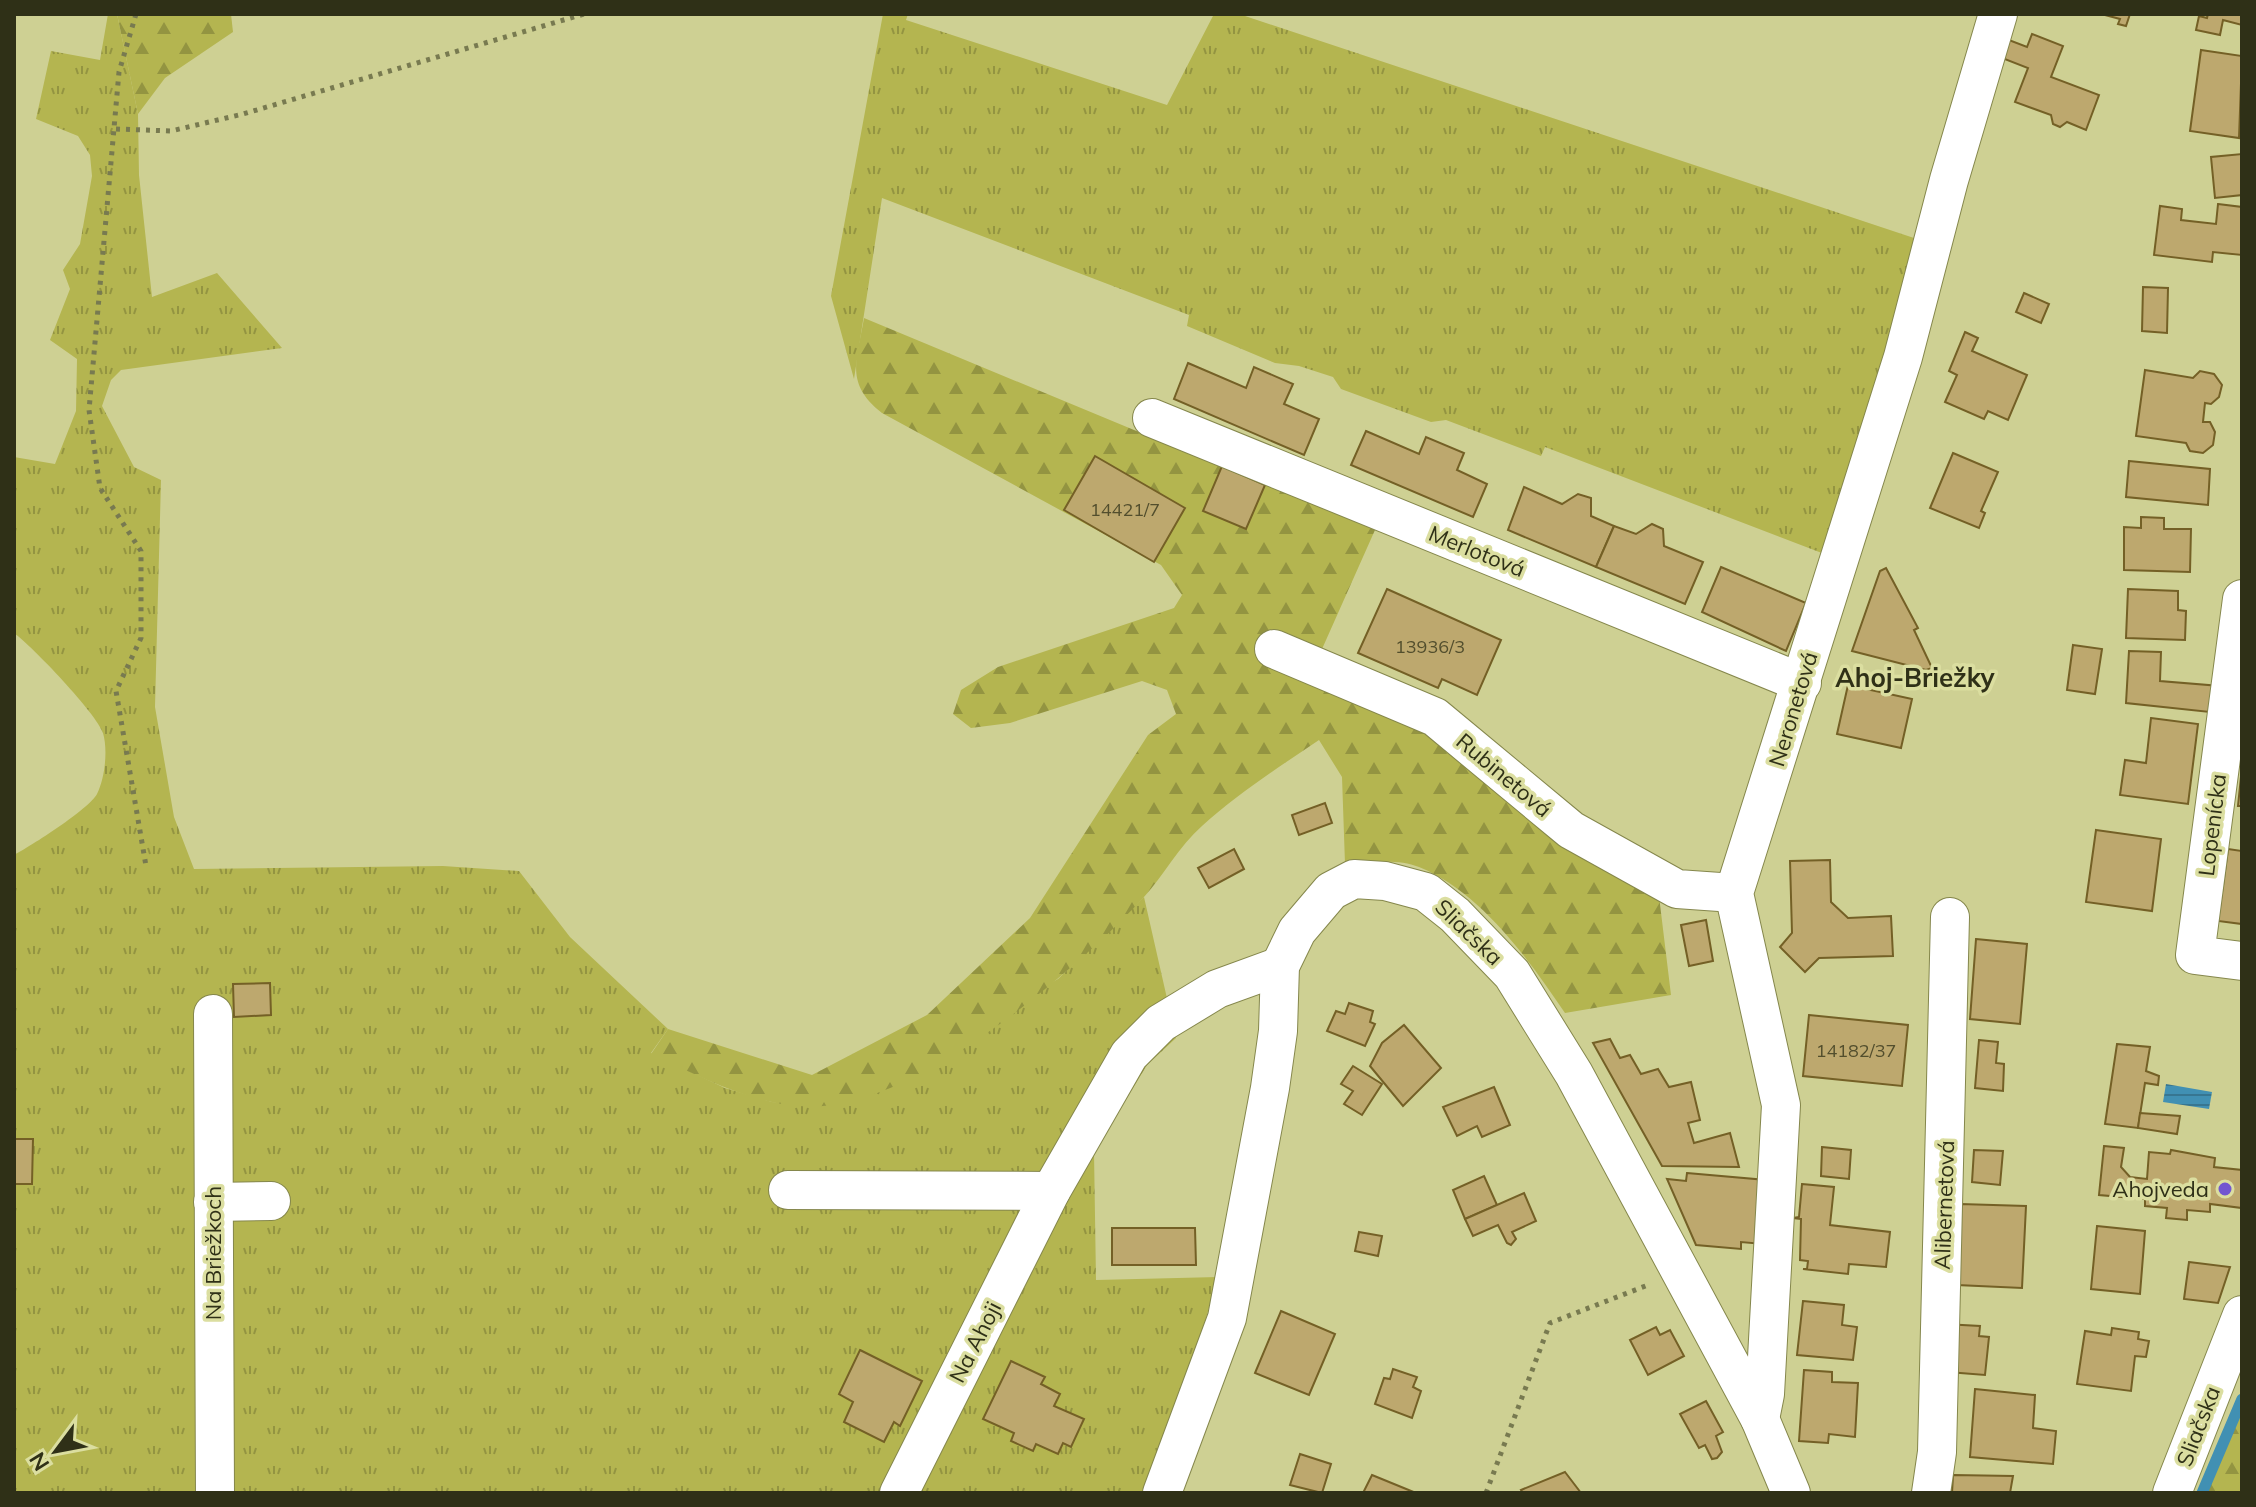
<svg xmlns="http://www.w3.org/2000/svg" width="2256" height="1507" font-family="Mulish,sans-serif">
<defs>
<pattern id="grass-tufts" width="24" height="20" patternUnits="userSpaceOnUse" patternTransform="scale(2)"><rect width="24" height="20" fill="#b4b550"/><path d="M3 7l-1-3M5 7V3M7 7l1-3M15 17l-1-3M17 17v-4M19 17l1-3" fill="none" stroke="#939441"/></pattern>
<pattern id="forest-firs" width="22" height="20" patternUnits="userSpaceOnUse" patternTransform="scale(2)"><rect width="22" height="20" fill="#b4b550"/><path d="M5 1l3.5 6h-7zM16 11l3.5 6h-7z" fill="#939441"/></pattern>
<pattern id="water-rules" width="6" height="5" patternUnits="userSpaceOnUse" patternTransform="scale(2)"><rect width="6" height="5" fill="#4190b3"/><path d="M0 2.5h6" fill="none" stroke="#377691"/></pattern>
</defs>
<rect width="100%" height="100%" fill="#ced093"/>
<g fill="url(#grass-tufts)">
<path d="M108 14H117L138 114 139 175 152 297 217 273 282 348 121 370 111 380 102 406 134 467 161 480 155 707 174 817 194 869 443 866 519 871 570 937 668 1029 651 1053 725 1088 772 1102 823 1106 1058 979 1144 897 1176 1038 1147 1065 1094 1152 1096 1280 1218 1277 1175 1424 1146 1493H14V855C31 846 89 809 97 794 105 778 108 750 103 733 97 714 32 646 14 633V457L55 464 76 411 77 359 50 340 70 289 63 270 80 244 92 176 90 155 78 136 36 119 51 51 100 60Z"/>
<path d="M883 14H908L906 20 1167 105 1214 14H1239L1917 239 1827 555 1545 447 1541 456 1446 420 1431 422 1341 389 1333 377 1299 366 1275 363 1187 326 1189 315 882 198 854 379 831 296Z"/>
</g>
<g fill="url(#forest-firs)">
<path d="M117 14H231L233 32 165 78 138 114Z"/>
<path d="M864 318 1375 530 1310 676 1429 731 1659 896 1671 995 1565 1013C1530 961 1480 891 1419 867 1397 858 1368 863 1345 864L1342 777 1319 740C1279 767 1237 794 1202 826 1179 846 1164 875 1144 897 1076 971 926 1098 823 1106 762 1111 704 1078 651 1054L668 1029 812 1075 927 1015 1030 918 1148 735 1176 714 1167 690 1142 681 1010 723 971 728 953 714 961 690 998 667 1174 608 1182 595 1161 565 882 413C844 383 857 360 864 318Z"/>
<path d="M2242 1400V1493H2203Z"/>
</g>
<path fill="url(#water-rules)" d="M2166 1084 2212 1092 2209 1109 2163 1102Z"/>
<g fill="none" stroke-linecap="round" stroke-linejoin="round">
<path stroke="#4190b3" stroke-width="11" d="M2202 1493 2242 1399"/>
</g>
<g fill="#bda86e" stroke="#746026" stroke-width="2">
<path d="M2130 14 2126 26 2118 24 2120 19 2105 15Z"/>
<path d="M2208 14H2242V25L2223 20 2220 35 2196 30 2199 16 2207 18Z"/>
<path d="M2032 34 2063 46 2051 77 2099 95 2086 130 2067 122 2060 127 2053 124 2051 115 2015 102 2028 68 2002 58 2009 40 2027 47Z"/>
<path d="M2201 50 2242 56 2239 138 2190 131Z"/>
<path d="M2242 154V195L2215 198 2211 157Z"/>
<path d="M2218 204 2242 207V255L2213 252 2212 262 2154 255 2160 206 2182 209 2181 220 2216 224Z"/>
<path d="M2143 287 2168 288 2167 333 2142 331Z"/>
<path d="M2024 293 2049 304 2041 323 2016 312Z"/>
<path d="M1965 332 1978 338 1972 351 2027 375 2008 420 1988 411 1984 419 1945 402 1957 375 1949 371Z"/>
<path d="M1188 363 1246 388 1254 367 1293 384 1284 404 1319 419 1304 455 1174 399Z"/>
<path d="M2145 370 2193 378 2200 371 2214 374 2222 385 2219 397 2211 404 2205 403 2203 422H2210L2215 432 2213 445 2203 453 2190 451 2186 443 2136 436Z"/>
<path d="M1366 431 1419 454 1426 437 1464 453 1457 470 1487 484 1473 517 1351 465Z"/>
<path d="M1953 453 1998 472 1981 511 1985 513 1979 528 1930 508Z"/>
<path d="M1095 456 1185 508 1154 562 1064 510Z"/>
<path d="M2129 461 2210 469 2208 505 2126 497Z"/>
<path d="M1222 466 1265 485 1246 529 1203 511Z"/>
<path d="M1524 487 1562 504 1578 494 1591 498V516L1614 526 1596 567 1508 530Z"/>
<path d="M2141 517 2164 518V529H2191L2190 572 2124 570V527L2141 528Z"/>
<path d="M1652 524 1663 529 1664 546 1703 562 1685 604 1596 567 1614 526 1636 534Z"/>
<path d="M1721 567 1806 603 1786 651 1702 612Z"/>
<path d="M1886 568 1918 628 1914 630 1932 668 1926 670 1852 651 1880 571Z"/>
<path d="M1387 589 1501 640 1477 695 1442 679 1438 688 1358 653Z"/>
<path d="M2128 589 2178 591V610L2186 611 2185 640 2126 638Z"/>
<path d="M2073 645 2102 649 2095 694 2067 690Z"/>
<path d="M2129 651 2161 652 2160 681 2220 686 2219 713 2126 703Z"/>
<path d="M1848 685 1912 699 1901 748 1837 734Z"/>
<path d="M2151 718 2198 724 2188 804 2120 795 2125 760 2146 763Z"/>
<path d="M2242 767V806H2238Z"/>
<path d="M1325 803 1332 823 1299 835 1292 815Z"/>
<path d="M2096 830 2161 839 2152 911 2086 902Z"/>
<path d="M1234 849 1244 869 1209 888 1198 868Z"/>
<path d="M2228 849 2242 851V924L2218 921Z"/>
<path d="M1830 860 1831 902 1848 918 1891 916 1893 956 1819 958 1805 972 1780 947 1792 933 1790 861Z"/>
<path d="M1706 920 1713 961 1689 966 1681 925Z"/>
<path d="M1976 939 2027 944 2020 1024 1970 1019Z"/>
<path d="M270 983 271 1015 234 1017 233 984Z"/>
<path d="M1349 1003 1373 1011 1370 1022 1375 1024 1365 1046 1327 1031 1336 1011 1345 1014Z"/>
<path d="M1809 1015 1908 1025 1902 1086 1803 1076Z"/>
<path d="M1404 1025 1441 1068 1403 1106 1370 1066 1382 1043Z"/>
<path d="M1610 1039 1620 1058 1630 1055 1641 1074 1658 1069 1669 1087 1691 1082 1700 1120 1688 1123 1694 1143 1730 1133 1739 1167 1662 1166 1593 1043Z"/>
<path d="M1979 1040 1998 1042 1996 1063 2004 1064 2003 1091 1975 1088Z"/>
<path d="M2117 1044 2150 1047 2146 1071 2159 1076 2158 1085 2145 1083 2138 1128 2105 1124Z"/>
<path d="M1353 1066 1382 1084 1362 1115 1344 1104 1353 1091 1341 1084Z"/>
<path d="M1494 1087 1510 1125 1482 1137 1477 1126 1457 1136 1443 1107Z"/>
<path d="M2140 1113 2180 1116 2177 1134 2138 1128Z"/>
<path d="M14 1139H33L32 1184H14Z"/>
<path d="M2104 1146 2124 1148 2121 1167 2130 1177 2147 1179 2149 1152 2170 1154 2171 1150 2215 1158 2214 1167 2242 1170V1208L2210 1204V1212L2187 1210V1220L2166 1218 2167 1208 2145 1206V1199L2099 1195Z"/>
<path d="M1822 1147 1851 1150 1849 1179 1821 1176Z"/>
<path d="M1974 1150 2003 1151 2000 1185 1972 1182Z"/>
<path d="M1687 1173 1766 1180 1763 1244 1741 1242V1249L1696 1245 1667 1179 1686 1181Z"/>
<path d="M1484 1176 1497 1205 1465 1219 1453 1190Z"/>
<path d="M1802 1184 1834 1187 1830 1225 1890 1232 1886 1267 1849 1264 1848 1274 1803 1269H1807L1808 1261 1800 1260 1801 1219 1793 1218 1799 1217Z"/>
<path d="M1524 1193 1536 1221 1512 1232 1516 1239 1511 1245 1507 1243 1498 1225 1473 1236 1465 1219Z"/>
<path d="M1960 1204 2026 1206 2022 1288 1957 1285Z"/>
<path d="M2097 1226 2145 1231 2140 1294 2091 1289Z"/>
<path d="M1112 1228H1195L1196 1265H1112Z"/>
<path d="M1359 1232 1382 1236 1378 1256 1355 1251Z"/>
<path d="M2189 1262 2230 1267 2218 1303 2184 1299Z"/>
<path d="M1803 1301 1844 1305 1842 1325 1857 1327 1853 1360 1797 1355Z"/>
<path d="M1281 1311 1335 1334 1309 1395 1255 1373Z"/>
<path d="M1944 1324 1980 1326 1979 1336 1989 1337 1985 1375 1948 1372Z"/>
<path d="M1656 1327 1660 1335 1670 1330 1684 1356 1648 1375 1630 1340Z"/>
<path d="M2112 1328 2139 1332 2138 1339 2149 1341 2146 1357 2135 1356 2131 1391 2077 1384 2085 1331 2111 1335Z"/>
<path d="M860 1350 922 1381 900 1426 894 1422 884 1442 844 1422 853 1402 839 1394Z"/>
<path d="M1011 1361 1045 1377 1041 1384 1060 1394 1054 1406 1084 1419 1071 1447 1063 1443 1058 1454 1036 1444 1033 1451 1011 1441 1014 1433 983 1419Z"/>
<path d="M1393 1369 1417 1377 1413 1387 1421 1391 1412 1418 1375 1404 1384 1378 1390 1379Z"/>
<path d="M1804 1370 1832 1372V1382L1858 1383 1855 1437 1829 1434 1828 1443 1799 1441Z"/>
<path d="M1975 1389 2035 1395 2033 1428 2056 1431 2053 1464 1970 1457Z"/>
<path d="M1706 1401 1723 1432 1716 1436 1722 1452 1717 1458 1712 1459 1705 1445 1699 1448 1680 1414Z"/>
<path d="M1300 1454 1331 1464 1322 1493 1290 1485Z"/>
<path d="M1565 1472 1581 1493H1523L1521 1490Z"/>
<path d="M1372 1475 1416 1493H1363Z"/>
<path d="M1953 1475 2013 1476 2010 1493H1952Z"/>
</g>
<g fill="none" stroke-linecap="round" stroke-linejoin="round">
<g stroke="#85874c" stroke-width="40">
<g id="street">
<path d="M1152 418 1802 683"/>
<path d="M2242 599 2195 955 2242 961"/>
<path d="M1274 649 1435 717 1571 830 1677 889 1734 893"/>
<path d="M213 1014 215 1493"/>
<path d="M788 1190 1051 1191"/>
<path d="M213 1202 271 1201"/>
<path d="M1760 1419 1765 1394 1781 1105 1734 893 1903 357 1949 180 1998 14"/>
<path d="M899 1493 1051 1191 1129 1055 1161 1023 1217 989 1280 966"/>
<path d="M1162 1493 1227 1318 1270 1088 1278 1031 1280 966 1297 931 1331 891 1354 879 1385 881 1426 892 1455 915 1512 974 1574 1074 1760 1419 1791 1493"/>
<path d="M1931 1493 1937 1452 1950 917"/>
<path d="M2172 1493 2242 1315"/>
</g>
</g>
<g stroke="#787a50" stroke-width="5" stroke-dasharray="4 6" stroke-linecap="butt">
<path d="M136 14 119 72 89 410 100 488 141 551V638L116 691 146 866"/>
<path d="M116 129 171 131 243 114 584 14"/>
<path d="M1486 1493 1550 1323 1648 1285"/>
</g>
<use href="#street" stroke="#fff" stroke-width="38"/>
</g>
<circle fill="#7256d0" stroke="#dbdea0" stroke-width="3" cx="2225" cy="1189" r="8"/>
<g text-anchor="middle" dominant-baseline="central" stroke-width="7" stroke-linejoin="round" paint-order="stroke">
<g font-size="18" fill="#524e2d">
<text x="1125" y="509">14421/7</text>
<text x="1430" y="646">13936/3</text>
<text x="1856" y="1050">14182/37</text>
</g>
<g font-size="22" fill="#2f3017" stroke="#dbdea0">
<text transform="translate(1477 551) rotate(22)">Merlotová</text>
<text transform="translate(1793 709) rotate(-73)">Neronetová</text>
<text transform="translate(1504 775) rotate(40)">Rubinetová</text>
<text transform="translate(2212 825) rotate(-83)">Lopenícka</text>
<text transform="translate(1469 932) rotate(44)">Sliačska</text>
<text transform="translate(1944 1205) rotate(-88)">Alibernetová</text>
<text transform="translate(213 1253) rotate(-90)">Na Briežkoch</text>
<text transform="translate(975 1342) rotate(-63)">Na Ahoji</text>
<text transform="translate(2198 1426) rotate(-69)">Sliačska</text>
</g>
<g font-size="22" fill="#2f3017" stroke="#dbdea0" text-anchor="end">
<text x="2209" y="1189">Ahojveda</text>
</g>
<g font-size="26" font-weight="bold" fill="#2f3017" stroke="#dbdea0">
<text x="1915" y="677">Ahoj-Briežky</text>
</g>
</g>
<rect width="2256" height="1507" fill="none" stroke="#2f3017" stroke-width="32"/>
<g transform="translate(56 1451) rotate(238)" stroke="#dbdea0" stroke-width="6" paint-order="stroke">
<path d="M0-6L14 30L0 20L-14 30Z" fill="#2f3017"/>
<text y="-12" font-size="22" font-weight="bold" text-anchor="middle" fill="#2f3017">N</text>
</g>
</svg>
